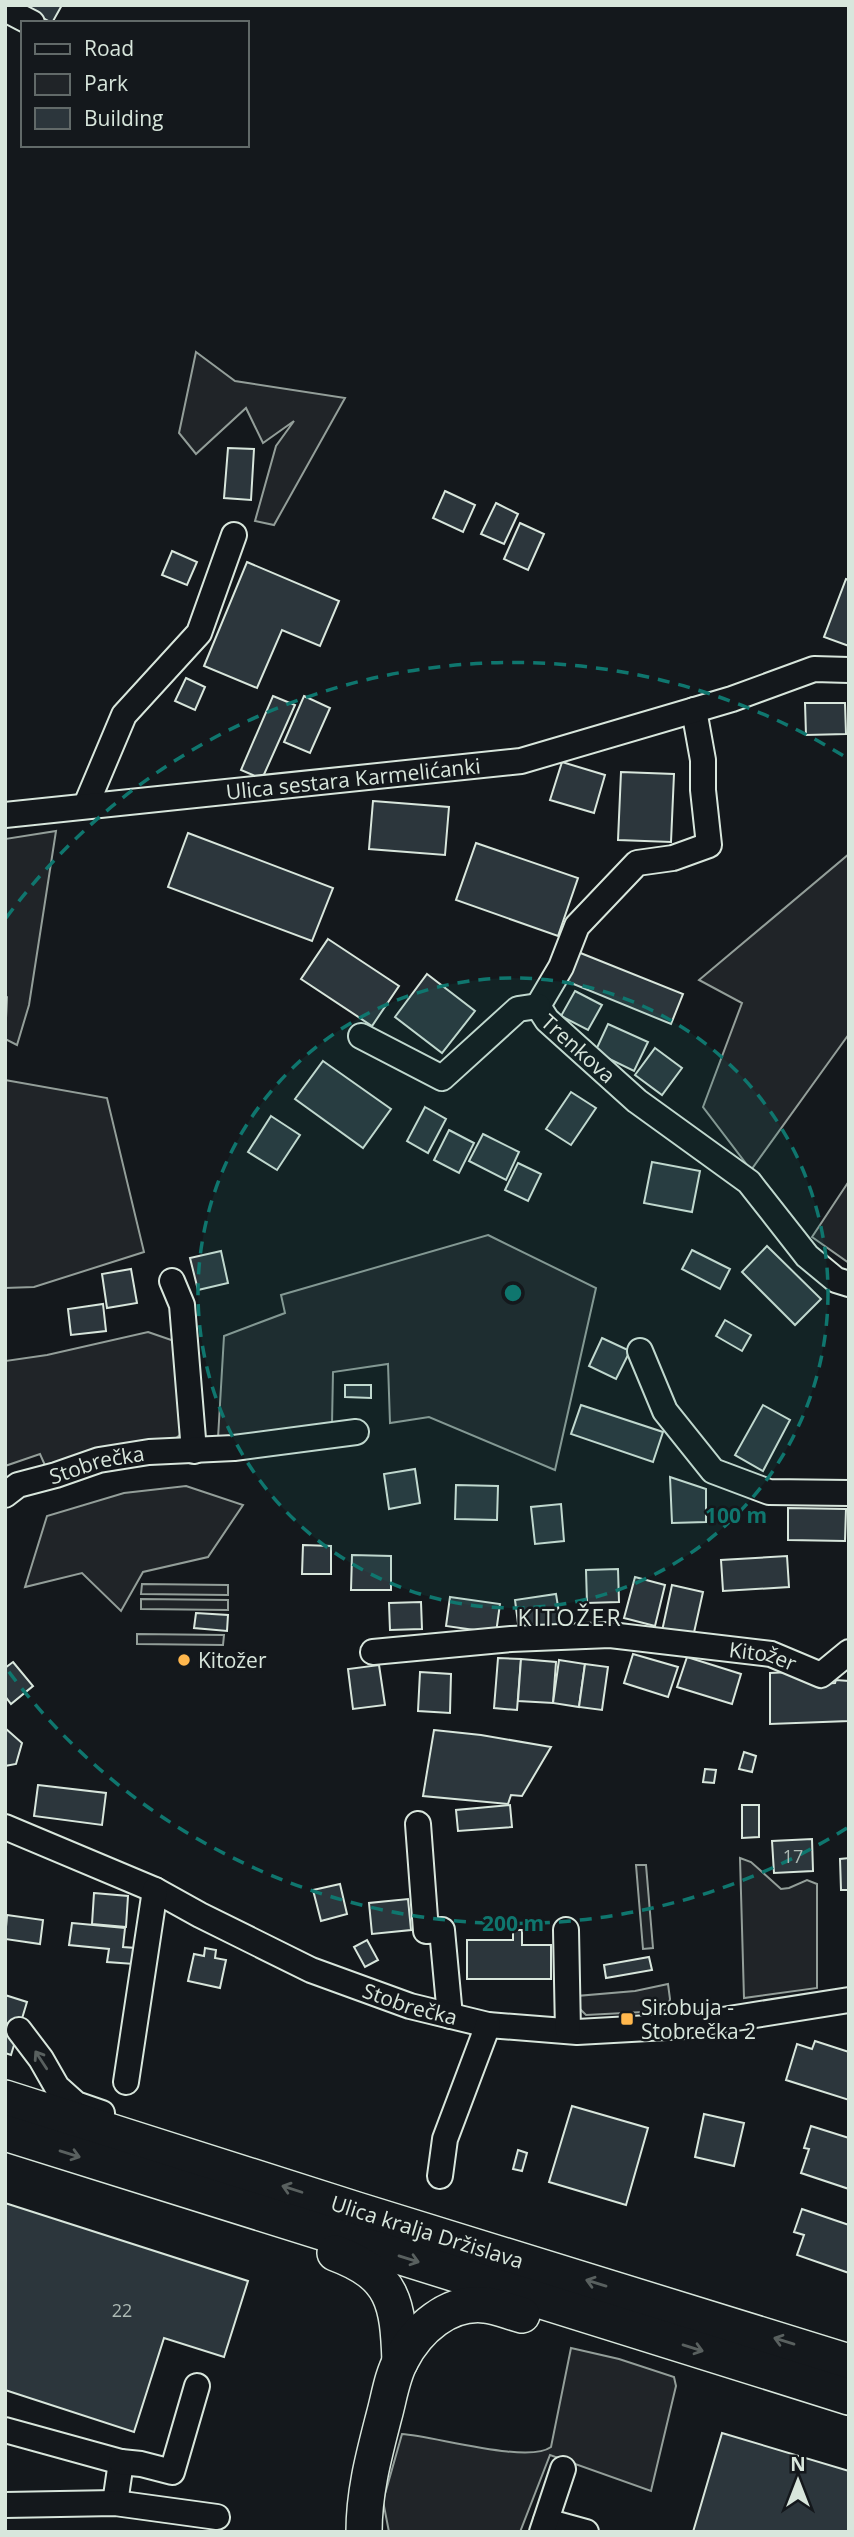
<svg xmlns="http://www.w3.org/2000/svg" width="854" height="2537" font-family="'Open Sans',sans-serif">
<rect width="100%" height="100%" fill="#14181c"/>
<g fill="#202428" stroke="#939e99" stroke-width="2">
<path d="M196 352 235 381 345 398 274 525 255 521 276 446 294 421 263 443 246 408 196 454 179 433Z"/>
<path d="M56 831 29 1005 17 1045 5 1039 7 997 5 996V839Z"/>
<path d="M849 854V1034L751 1170 703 1107 742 1003 699 980Z"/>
<path d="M5 1080 107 1098 144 1252 34 1287 5 1288Z"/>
<path d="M849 1181V1263L812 1237Z"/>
<path d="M488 1235 596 1288 555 1470 429 1417 390 1423 388 1364 333 1372 332 1424 218 1438 224 1336 285 1313 281 1295Z"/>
<path d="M148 1332 180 1343 184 1431 171 1443 48 1472 40 1454 5 1466V1361L47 1355Z"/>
<path d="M186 1486 243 1505 208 1557 143 1572 121 1611 82 1573 25 1587 47 1516 124 1493Z"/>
<path d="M142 1584 228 1585V1595L141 1594Z"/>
<path d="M141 1599 228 1600V1610L141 1609Z"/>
<path d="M137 1634 224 1635 223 1645 137 1644Z"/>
<path d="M740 1858 751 1862 781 1889 789 1888 807 1880 817 1884V1988L744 1998Z"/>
<path d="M636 1865H646L653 1948 643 1949Z"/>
<path d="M668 1984 670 1999 668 2009 662 2011 586 2015 580 2009 577 1996 635 1991Z"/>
<path d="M571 2348 619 2359 674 2377 676 2386 651 2491 550 2455 520 2532H389L383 2501 402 2434C434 2436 528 2464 551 2447Z"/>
</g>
<g fill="#2c363c" stroke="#d8e6dc" stroke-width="2">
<path d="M18 5H62L52 23Z"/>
<path d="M228 448 254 449 251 500 224 498Z"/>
<path d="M445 491 475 505 463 532 433 518Z"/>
<path d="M496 503 518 514 504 544 481 534Z"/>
<path d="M520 523 544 534 528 570 504 559Z"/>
<path d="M172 551 197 562 187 585 162 575Z"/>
<path d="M247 562 339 601 320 646 282 630 257 688 204 666Z"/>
<path d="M846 579 849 580V646L824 637Z"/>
<path d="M186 678 205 687 195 710 175 701Z"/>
<path d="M273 696 295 705 262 779 241 770Z"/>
<path d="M304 696 330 708 310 753 284 742Z"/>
<path d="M805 703H845L846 734 806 735Z"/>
<path d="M562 762 605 775 594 813 550 800Z"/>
<path d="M621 772 674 774 671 842 618 840Z"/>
<path d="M373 801 449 807 445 855 369 849Z"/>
<path d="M188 833 333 888 312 941 168 887Z"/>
<path d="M476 843 578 878 558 936 456 900Z"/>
<path d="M328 939 399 986 372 1026 301 979Z"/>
<path d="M578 952 683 994 671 1024 566 981Z"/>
<path d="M427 974 475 1011 442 1053 395 1017Z"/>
<path d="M575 991 602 1005 588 1030 561 1016Z"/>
<path d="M608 1024 648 1042 634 1071 595 1052Z"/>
<path d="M655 1048 682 1068 662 1095 635 1075Z"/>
<path d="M323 1061 391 1109 363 1148 295 1099Z"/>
<path d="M571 1092 596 1108 571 1145 546 1129Z"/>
<path d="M425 1107 446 1119 428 1153 407 1141Z"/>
<path d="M271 1116 300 1135 277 1170 248 1152Z"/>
<path d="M449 1130 474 1143 459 1173 434 1160Z"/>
<path d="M483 1134 519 1152 506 1180 469 1161Z"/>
<path d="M652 1162 700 1171 692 1212 644 1203Z"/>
<path d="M518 1163 541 1174 528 1201 505 1190Z"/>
<path d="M767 1246 821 1299 795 1325 742 1272Z"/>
<path d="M692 1250 730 1269 720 1289 682 1269Z"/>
<path d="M221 1251 228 1283 198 1290 190 1258Z"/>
<path d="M131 1269 137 1303 107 1308 102 1274Z"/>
<path d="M103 1304 106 1331 71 1335 68 1309Z"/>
<path d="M725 1320 751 1335 742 1351 716 1336Z"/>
<path d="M602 1338 630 1351 616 1379 589 1366Z"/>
<path d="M345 1385H371V1398L345 1397Z"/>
<path d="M581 1405 663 1432 653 1462 571 1434Z"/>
<path d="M763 1405 790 1420 763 1471 735 1455Z"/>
<path d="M415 1469 420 1503 389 1509 384 1474Z"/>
<path d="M670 1477 706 1489V1522L672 1523Z"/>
<path d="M456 1485 498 1486 497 1520 455 1519Z"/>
<path d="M561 1504 564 1541 535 1544 531 1507Z"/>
<path d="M788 1508 846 1509 845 1541 788 1540Z"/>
<path d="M303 1545 331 1546V1574H302Z"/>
<path d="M352 1555 391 1556V1590H351Z"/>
<path d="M787 1556 789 1587 723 1591 721 1560Z"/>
<path d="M618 1569 619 1602 587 1603 586 1570Z"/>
<path d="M635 1577 665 1585 655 1626 624 1618Z"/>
<path d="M672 1585 703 1592 693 1637 662 1631Z"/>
<path d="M556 1594 561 1625 519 1631 515 1600Z"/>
<path d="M450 1597 500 1604 496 1633 446 1626Z"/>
<path d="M421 1602 422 1629 390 1630 389 1603Z"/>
<path d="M196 1613 228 1615 227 1631 194 1628Z"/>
<path d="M633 1654 678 1667 668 1697 624 1683Z"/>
<path d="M687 1657 741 1674 732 1704 677 1687Z"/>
<path d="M498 1658 521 1659 517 1710 494 1708Z"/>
<path d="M521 1659 556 1662 553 1703 518 1701Z"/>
<path d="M559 1660 585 1664 579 1707 553 1703Z"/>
<path d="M13 1662 33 1686 11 1704 5 1696V1668Z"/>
<path d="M585 1664 608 1667 602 1710 579 1707Z"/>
<path d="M379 1665 385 1705 353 1709 348 1669Z"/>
<path d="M420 1672 451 1674 450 1713 418 1711Z"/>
<path d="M790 1672 817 1684 835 1683 836 1680 849 1681V1721L770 1724V1673Z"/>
<path d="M5 1728 22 1743 16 1764 5 1766Z"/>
<path d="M434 1730 481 1735 551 1747 522 1796 511 1795 508 1804 423 1796Z"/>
<path d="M744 1752 756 1756 752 1772 739 1769Z"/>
<path d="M705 1769 716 1770 714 1783 703 1782Z"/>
<path d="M38 1785 106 1793 102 1825 34 1816Z"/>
<path d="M510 1805 512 1827 458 1831 456 1810Z"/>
<path d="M742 1805H759V1837L742 1838Z"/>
<path d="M812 1839 813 1871 774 1873 772 1841Z"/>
<path d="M849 1858V1890H841L840 1859Z"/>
<path d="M340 1884 347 1914 321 1921 313 1890Z"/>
<path d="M94 1893 128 1896 126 1927 92 1924Z"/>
<path d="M408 1899 411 1930 372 1934 369 1903Z"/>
<path d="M7 1915 43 1920 40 1944 5 1939Z"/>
<path d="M72 1923 125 1928 123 1947 136 1948 134 1964 107 1962 109 1949 69 1945Z"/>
<path d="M513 1930H522V1945H551V1979H467V1940H513Z"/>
<path d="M367 1940 378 1960 365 1967 354 1947Z"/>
<path d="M205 1948 216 1950 215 1958 226 1960 220 1988 188 1981 194 1954 204 1956Z"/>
<path d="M649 1957 652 1970 606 1978 604 1965Z"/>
<path d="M5 1995 27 2002 11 2055 5 2053Z"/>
<path d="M815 2041 849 2052V2100L786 2080 797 2044 812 2049Z"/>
<path d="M572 2106 648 2128 626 2205 549 2182Z"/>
<path d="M704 2114 744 2123 734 2166 695 2157Z"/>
<path d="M811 2126 849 2138V2189L801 2173 809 2149 804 2148Z"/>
<path d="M518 2150 527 2153 522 2171 513 2169Z"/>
<path d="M5 2203 248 2281 224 2357 164 2338 134 2432 5 2390Z"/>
<path d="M802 2209 849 2225V2273L797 2255 804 2235 794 2232Z"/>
<path d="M722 2433 849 2471V2532H693Z"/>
</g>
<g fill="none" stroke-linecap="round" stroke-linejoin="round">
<g stroke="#d8e6dc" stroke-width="28">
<g id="minor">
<path d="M5 9 32 23"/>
<path id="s1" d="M694 710 703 760V790L709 845 673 858 637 863 577 926 561 967 538 1006 547 1020 637 1101 749 1182 807 1256 836 1280 849 1284"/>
<path d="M86 805 124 715 199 633 234 535"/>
<path id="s2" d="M5 815 521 761 732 699 814 669 849 670"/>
<path d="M361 1036 442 1078 518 1009 538 1006"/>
<path d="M172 1281 182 1305 194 1451"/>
<path d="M640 1351 665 1411 713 1471 769 1492 849 1493"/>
<path id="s3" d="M5 1495 18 1485 56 1475 99 1460 149 1452 234 1448 356 1432"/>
<path id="s4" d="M373 1652 511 1639 610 1635 771 1654 821 1675 849 1652"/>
<path d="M418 1824 426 1931 442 1930 450 2016"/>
<path id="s5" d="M5 1827 155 1890 200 1915 311 1970 410 2006 488 2025 577 2032 685 2026 849 2000"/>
<path d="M566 1930 568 2031"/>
<path d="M19 2030 41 2059 57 2087 76 2104 102 2113"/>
<path d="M126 2082 155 1890"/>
<path d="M440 2176 445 2139 488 2025"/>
<path d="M5 2430 121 2462 115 2503"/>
<path d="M121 2462 141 2464 172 2472 197 2386"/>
<path d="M5 2505 115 2503 217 2517"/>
<path d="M546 2521 586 2532"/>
<path d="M542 2532 563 2469"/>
</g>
</g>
<g stroke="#d8e6dc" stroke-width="38">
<g id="highway">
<path id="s6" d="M5 2098 357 2210 849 2362"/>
<path d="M5 2133 849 2397"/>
<path d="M335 2253C394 2275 398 2303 400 2362"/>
<path d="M364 2532C364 2491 374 2455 384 2416 389 2398 392 2376 401 2360 417 2329 448 2301 485 2305 497 2306 510 2312 522 2315"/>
</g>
</g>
<use href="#minor" stroke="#14181c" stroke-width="24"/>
<use href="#highway" stroke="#14181c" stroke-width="35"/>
</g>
<defs><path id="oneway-shaft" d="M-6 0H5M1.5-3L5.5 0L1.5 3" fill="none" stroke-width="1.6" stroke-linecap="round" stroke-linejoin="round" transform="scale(1.75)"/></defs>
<g stroke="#59605f">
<use href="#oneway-shaft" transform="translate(41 2060) rotate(-123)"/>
<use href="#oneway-shaft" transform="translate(70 2154) rotate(17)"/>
<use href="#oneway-shaft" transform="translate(292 2189) rotate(-162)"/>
<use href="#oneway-shaft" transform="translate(409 2259) rotate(17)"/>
<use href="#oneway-shaft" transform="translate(596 2283) rotate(-163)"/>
<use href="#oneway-shaft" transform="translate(784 2341) rotate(-163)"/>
<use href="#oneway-shaft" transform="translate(693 2348) rotate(17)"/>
</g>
<circle cx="513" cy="1293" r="315" fill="#0f766e" fill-opacity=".12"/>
<g fill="none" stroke="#0f766e" stroke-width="3.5" stroke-dasharray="12 9">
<circle cx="513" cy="1293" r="315"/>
<path d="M847 1828A631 631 0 0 1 6 1668M6 918A631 631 0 0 1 847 758"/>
</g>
<g fill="#ffb74d" stroke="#14181c" stroke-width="2.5">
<circle cx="184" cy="1660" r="7"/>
<rect x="620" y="2012" width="14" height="14" rx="3.5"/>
</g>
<g text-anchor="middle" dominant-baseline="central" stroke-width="5" stroke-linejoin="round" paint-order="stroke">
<g font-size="18" fill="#adbab4">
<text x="793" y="1856">17</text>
<text x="122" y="2310">22</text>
</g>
<g font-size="21" fill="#d8e6dc" stroke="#14181c">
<text stroke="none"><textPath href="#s2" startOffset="350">Ulica sestara Karmelićanki</textPath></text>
<text stroke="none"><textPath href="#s1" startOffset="446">Trenkova</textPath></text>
<text stroke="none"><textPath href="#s3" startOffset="98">Stobrečka</textPath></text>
<text stroke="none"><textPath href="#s4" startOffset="392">Kitožer</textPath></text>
<text stroke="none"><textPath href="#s5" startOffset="443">Stobrečka</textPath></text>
<text stroke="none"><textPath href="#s6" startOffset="443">Ulica kralja Držislava</textPath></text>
</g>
<g font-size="21" fill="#d8e6dc" stroke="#14181c" text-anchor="start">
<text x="198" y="1660">Kitožer</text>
<text x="641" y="2007">Sirobuja -<tspan x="641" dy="24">Stobrečka 2</tspan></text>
</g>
<g font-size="23" letter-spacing="2" fill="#d8e6dc" stroke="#14181c">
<text x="570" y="1617">KITOŽER</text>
</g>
</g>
<circle cx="513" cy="1293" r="10" fill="#0f766e" stroke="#14181c" stroke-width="3.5"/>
<g font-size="21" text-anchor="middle" font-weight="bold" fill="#0f766e" stroke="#14181c" stroke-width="5" stroke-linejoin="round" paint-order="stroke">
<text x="736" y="1523">100 m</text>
<text x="513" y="1931">200 m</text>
</g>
<rect width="854" height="2537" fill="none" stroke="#d8e6dc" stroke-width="14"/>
<rect x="21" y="21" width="228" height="126" fill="#14181c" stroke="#626a69" stroke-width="2"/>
<rect x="35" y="44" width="35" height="10" fill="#14181c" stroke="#626a69" stroke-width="2"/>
<text x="84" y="56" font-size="21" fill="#d8e6dc">Road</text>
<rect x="35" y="74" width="35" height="21" fill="#202428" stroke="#626a69" stroke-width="2"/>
<text x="84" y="91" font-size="21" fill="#d8e6dc">Park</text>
<rect x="35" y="108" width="35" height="21" fill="#2c363c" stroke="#626a69" stroke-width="2"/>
<text x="84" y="126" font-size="21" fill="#d8e6dc">Building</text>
<g transform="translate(798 2481)" stroke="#14181c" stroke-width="5" paint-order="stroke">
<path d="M0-5L12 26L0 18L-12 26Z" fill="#d8e6dc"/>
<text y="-10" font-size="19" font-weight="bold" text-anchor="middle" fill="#d8e6dc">N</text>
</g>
</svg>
